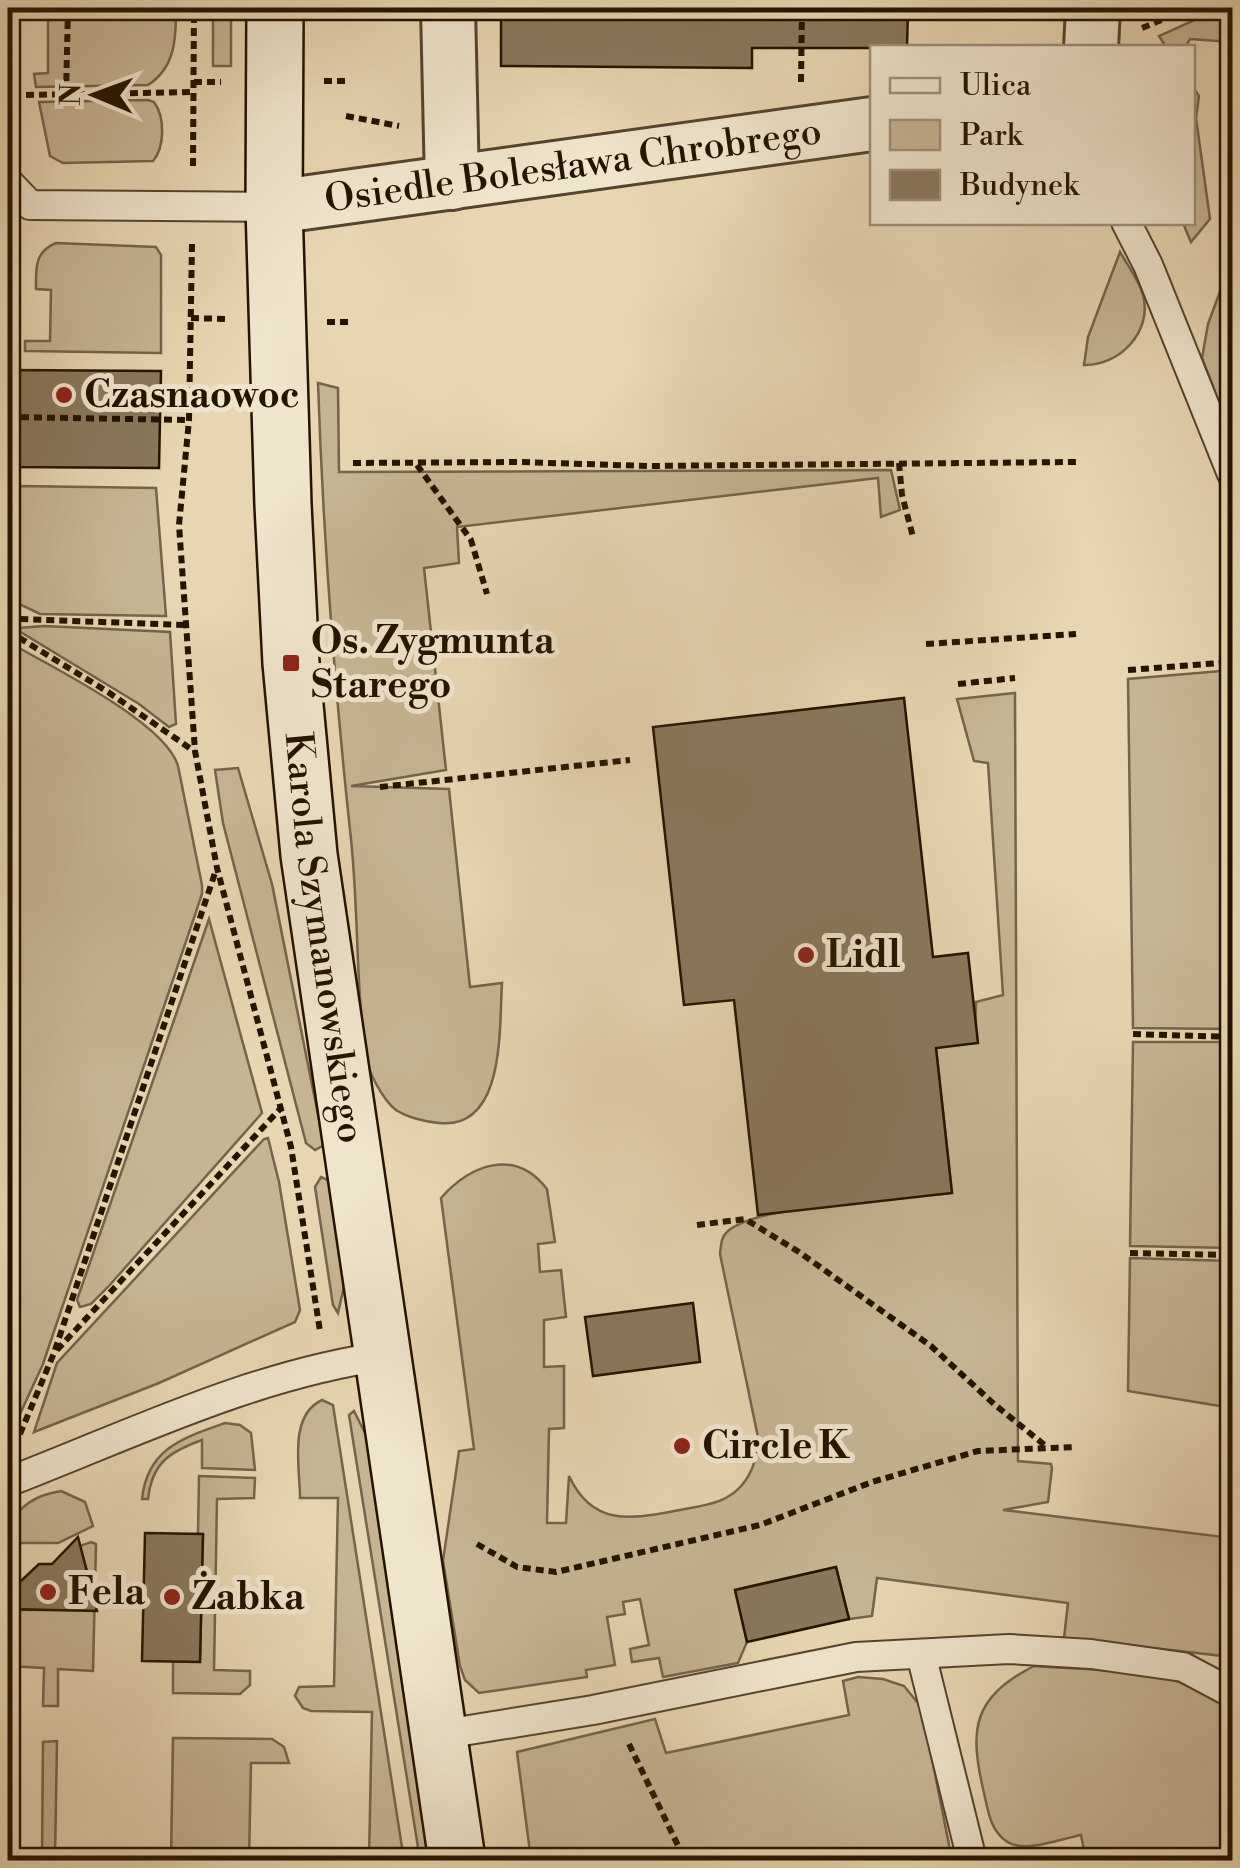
<svg xmlns="http://www.w3.org/2000/svg" width="1240" height="1868" font-family="'Libre Bodoni',serif">
<rect width="100%" height="100%" fill="#e7d6b1"/>
<filter id="stains"><feTurbulence type="fractalNoise" baseFrequency=".002" numOctaves="4"/><feColorMatrix values="0 0 0 0 .2 0 0 0 0 .09 0 0 0 0 .02 0 0 0 .5 -.17"/></filter>
<radialGradient id="worn" r=".72"><stop offset=".6" stop-color="#630" stop-opacity="0"/><stop offset="1" stop-color="#630" stop-opacity=".3"/></radialGradient>
<g fill="#c6b593" stroke="#74644a" stroke-width="2.5">
<path d="M48 8H176C176 37 176 67 148 85L36 87 34 74 48 73Z"/>
<rect x="213" y="8" width="18" height="58"/>
<path d="M1221 8H1232V42L1190 39 1185 48 1166 47 1159 36Z"/>
<path d="M1193 87 1199 96 1196 118 1210 219 1191 242 1183 223 1192 222Z"/>
<path d="M148 100 154 102C165 117 165 147 153 161L63 163 50 156 39 102Z"/>
<path d="M56 243 156 247 161 255V353L25 351V341H50L51 290 36 289C36 269 34 252 56 243Z"/>
<path d="M1120 252C1128 266 1139 280 1143 295 1153 332 1119 366 1084 365L1088 337Z"/>
<path d="M1232 259V436L1202 358 1208 324Z"/>
<path d="M318 383 338 388 339 472 891 470 900 510 881 517 878 478 457 527 459 563 424 568 446 770 351 786 449 789 470 987 502 983C499 1027 506 1130 439 1123 426 1122 406 1117 396 1110 383 1100 368 1072 366 1057 355 982 359 905 350 830 334 681 323 532 318 383Z"/>
<path d="M19 486 156 488 166 616 40 614 19 604Z"/>
<path d="M44 626 170 632 176 724 169 727 139 704 19 631V628Z"/>
<path d="M19 648C58 670 166 724 178 766L202 885V894L43 1364 20 1414 8 1431V1406L18 1404Z"/>
<path d="M1232 670V1029L1133 1028 1128 679Z"/>
<path d="M1015 693 1018 1461 1051 1464 1052 1468 1048 1502 1003 1510 1232 1538V1657L1064 1638 1068 1603 877 1578 872 1616 849 1619 836 1567 735 1590 747 1642 738 1663 663 1677 659 1658 632 1662 630 1649 649 1645 640 1599 623 1602 625 1614 607 1617 615 1665 586 1670 587 1677 479 1693 465 1680 460 1666 443 1561 459 1451 474 1449 441 1198C470 1165 515 1147 547 1189L555 1242 538 1244 540 1272 561 1270 566 1317 544 1320V1367L564 1366V1428L549 1429 547 1523H566L569 1476C594 1530 636 1518 685 1509 706 1505 727 1503 742 1485 753 1472 756 1458 759 1442L720 1254C721 1246 721 1237 727 1232 755 1204 907 1198 952 1193L936 1048 975 1041 976 1002 1003 995 988 763 974 761 957 699Z"/>
<path d="M238 768 272 884 324 1145 315 1150 306 1143 223 823 215 770Z"/>
<path d="M209 919 262 1113 108 1287 91 1304 80 1307 77 1300Z"/>
<path d="M1133 1042H1232V1248L1130 1246Z"/>
<path d="M268 1138 279 1182 300 1310 295 1322 159 1383 34 1432 57 1363 264 1139Z"/>
<path d="M321 1177 330 1181 345 1282 338 1313 333 1305 315 1187Z"/>
<path d="M1130 1258 1232 1261V1408L1128 1391Z"/>
<path d="M322 1400 333 1405 404 1860H369L372 1712 311 1711 303 1708 295 1696 299 1687 334 1686 338 1498H300C300 1467 288 1416 322 1400Z"/>
<path d="M354 1411 368 1439 431 1860H420L349 1415Z"/>
<path d="M225 1423 240 1425 251 1433 255 1470 202 1468V1440C169 1452 152 1463 148 1499H142C147 1449 182 1438 225 1423Z"/>
<path d="M199 1476 255 1478 254 1498 217 1499 214 1670 250 1671V1685L240 1694 173 1693V1661H200L203 1535 198 1534Z"/>
<path d="M61 1491 85 1502 93 1526 58 1543H10C9 1510 31 1496 61 1491Z"/>
<path d="M91 1542 96 1544 93 1671 58 1669V1706H43L44 1668 8 1666V1610H86L87 1571 80 1546Z"/>
<path d="M1034 1666C1092 1671 1193 1666 1232 1713V1860H1086L1081 1835C1060 1839 1024 1854 1006 1841 990 1830 988 1810 984 1793 969 1729 972 1698 1034 1666Z"/>
<path d="M858 1677 883 1679 904 1686 922 1708 952 1860H531L517 1752 655 1719 666 1753 849 1715 843 1681Z"/>
<path d="M173 1738 272 1739 284 1747 289 1763H251L249 1860H171Z"/>
<path d="M57 1741 55 1860H42L43 1742Z"/>
</g>
<g fill="#89785d" stroke="#231301" stroke-width="2.5">
<path d="M501 8H908L907 48H752V68L501 66Z"/>
<path d="M8 370 161 371 159 468 8 467Z"/>
<path d="M904 698 933 957 968 953 978 1043 936 1048 952 1193 758 1215 734 1000 684 1005 653 727Z"/>
<path d="M693 1303 700 1362 593 1376 585 1317Z"/>
<path d="M145 1533 203 1534 200 1662 142 1661Z"/>
<path d="M78 1537 97 1611 8 1609V1593L39 1564H52Z"/>
<path d="M836 1567 849 1619 747 1642 735 1590Z"/>
</g>
<g fill="none" stroke-linecap="round" stroke-linejoin="round">
<g stroke="#54442d" stroke-width="32">
<g id="lane">
<path d="M8 182 30 205 274 207"/>
<path d="M1126 222 1148 265 1232 474"/>
<path d="M8 1482C130 1435 254 1374 385 1356"/>
<path d="M921 1654 972 1860"/>
<path d="M438 1735 593 1710 856 1657 1009 1649 1091 1654 1183 1667 1232 1693"/>
</g>
</g>
<g stroke="#54442d" stroke-width="58">
<g id="street">
<path d="M448 8 452 183"/>
<path d="M1091 48 1093 8"/>
<path id="s1" d="M274 207 872 124"/>
</g>
</g>
<g stroke="#231301" stroke-width="60">
<g id="secondary">
<path id="s2" d="M275 8 274 207 283 505 291 663 309 855 457 1860"/>
</g>
</g>
<g stroke="#231301" stroke-width="6" stroke-dasharray="8 5" stroke-linecap="butt">
<path d="M1142 28 1191 8"/>
<path d="M324 81H347"/>
<path d="M194 82H221"/>
<path d="M801 82 802 8"/>
<path d="M66 94 68 8"/>
<path d="M26 95 193 92"/>
<path d="M346 116 399 126"/>
<path d="M1228 121 1232 113"/>
<path d="M193 166 194 8"/>
<path d="M192 244 189 420 179 525 195 751 217 868 291 1147 320 1331"/>
<path d="M191 318 225 319"/>
<path d="M327 322H349"/>
<path d="M8 417 189 420"/>
<path d="M353 463 518 462 648 466 1076 462"/>
<path d="M899 463 902 495 913 537"/>
<path d="M417 465 471 540 487 594"/>
<path d="M8 615 19 619 186 625"/>
<path d="M8 631 108 692 194 751"/>
<path d="M926 644 1076 634"/>
<path d="M1128 670 1232 662"/>
<path d="M958 684 1015 678"/>
<path d="M380 787 630 760"/>
<path d="M1133 1034 1232 1037"/>
<path d="M697 1225 745 1219 799 1252 931 1346 994 1404 1047 1447"/>
<path d="M1130 1253 1232 1255"/>
<path d="M57 1350 280 1109"/>
<path d="M20 1434 54 1353 216 870"/>
<path d="M477 1544 517 1567 556 1572 760 1525 872 1482 978 1451 1075 1447"/>
<path d="M629 1744 685 1860"/>
</g>
<use href="#lane" stroke="#efe4cc" stroke-width="28"/>
<use href="#street" stroke="#efe4cc" stroke-width="52"/>
<use href="#secondary" stroke="#efe4cc" stroke-width="55"/>
</g>
<g fill="#8f2418" stroke="#efe4cc" stroke-width="4">
<circle cx="64" cy="395" r="10"/>
<rect x="281" y="653" width="20" height="20" rx="5"/>
<circle cx="806" cy="955" r="10"/>
<circle cx="682" cy="1446" r="10"/>
<circle cx="48" cy="1592" r="10"/>
<circle cx="172" cy="1597" r="10"/>
</g>
<g text-anchor="middle" dominant-baseline="central" stroke-width="10" stroke-linejoin="round" paint-order="stroke">
<g font-size="38" fill="#231301" stroke="#efe4cc">
<text stroke="none"><textPath href="#s1" startOffset="302">Osiedle Bolesława Chrobrego</textPath></text>
<text stroke="none"><textPath href="#s2" startOffset="932">Karola Szymanowskiego</textPath></text>
</g>
<g font-size="38" font-weight="bold" fill="#231301" stroke="#efe4cc" text-anchor="start">
<text x="84" y="395">Czasnaowoc</text>
<text x="311" y="641">Os. Zygmunta<tspan x="311" dy="44">Starego</tspan></text>
<text x="826" y="955">Lidl</text>
<text x="702" y="1446">Circle K</text>
<text x="68" y="1592">Fela</text>
<text x="192" y="1597">Żabka</text>
</g>
</g>
<rect width="1240" height="1868" fill="none" stroke="#e7d6b1" stroke-width="40"/>
<rect x="10" y="10" width="1220" height="1848" fill="none" stroke="#231301" stroke-width="5"/>
<rect x="20" y="20" width="1200" height="1828" fill="none" stroke="#231301" stroke-width="2.5"/>
<rect x="870" y="45" width="325" height="180" fill="#efe4cc" stroke="#9d907b" stroke-width="2.5"/>
<rect x="890" y="78" width="50" height="15" fill="#efe4cc" stroke="#9d907b" stroke-width="2.5"/>
<text x="960" y="95" font-size="30" fill="#231301">Ulica</text>
<rect x="890" y="120" width="50" height="30" fill="#c6b593" stroke="#9d907b" stroke-width="2.5"/>
<text x="960" y="145" font-size="30" fill="#231301">Park</text>
<rect x="890" y="170" width="50" height="30" fill="#89785d" stroke="#9d907b" stroke-width="2.5"/>
<text x="960" y="195" font-size="30" fill="#231301">Budynek</text>
<g transform="translate(95 95) rotate(271)" stroke="#efe4cc" stroke-width="8" paint-order="stroke">
<path d="M0-8L18 38L0 25L-18 38Z" fill="#231301"/>
<text y="-15" font-size="28" font-weight="bold" text-anchor="middle" fill="#231301">N</text>
</g>
<rect width="100%" height="100%" filter="url(#stains)"/>
<rect width="100%" height="100%" fill="url(#worn)"/>
</svg>
